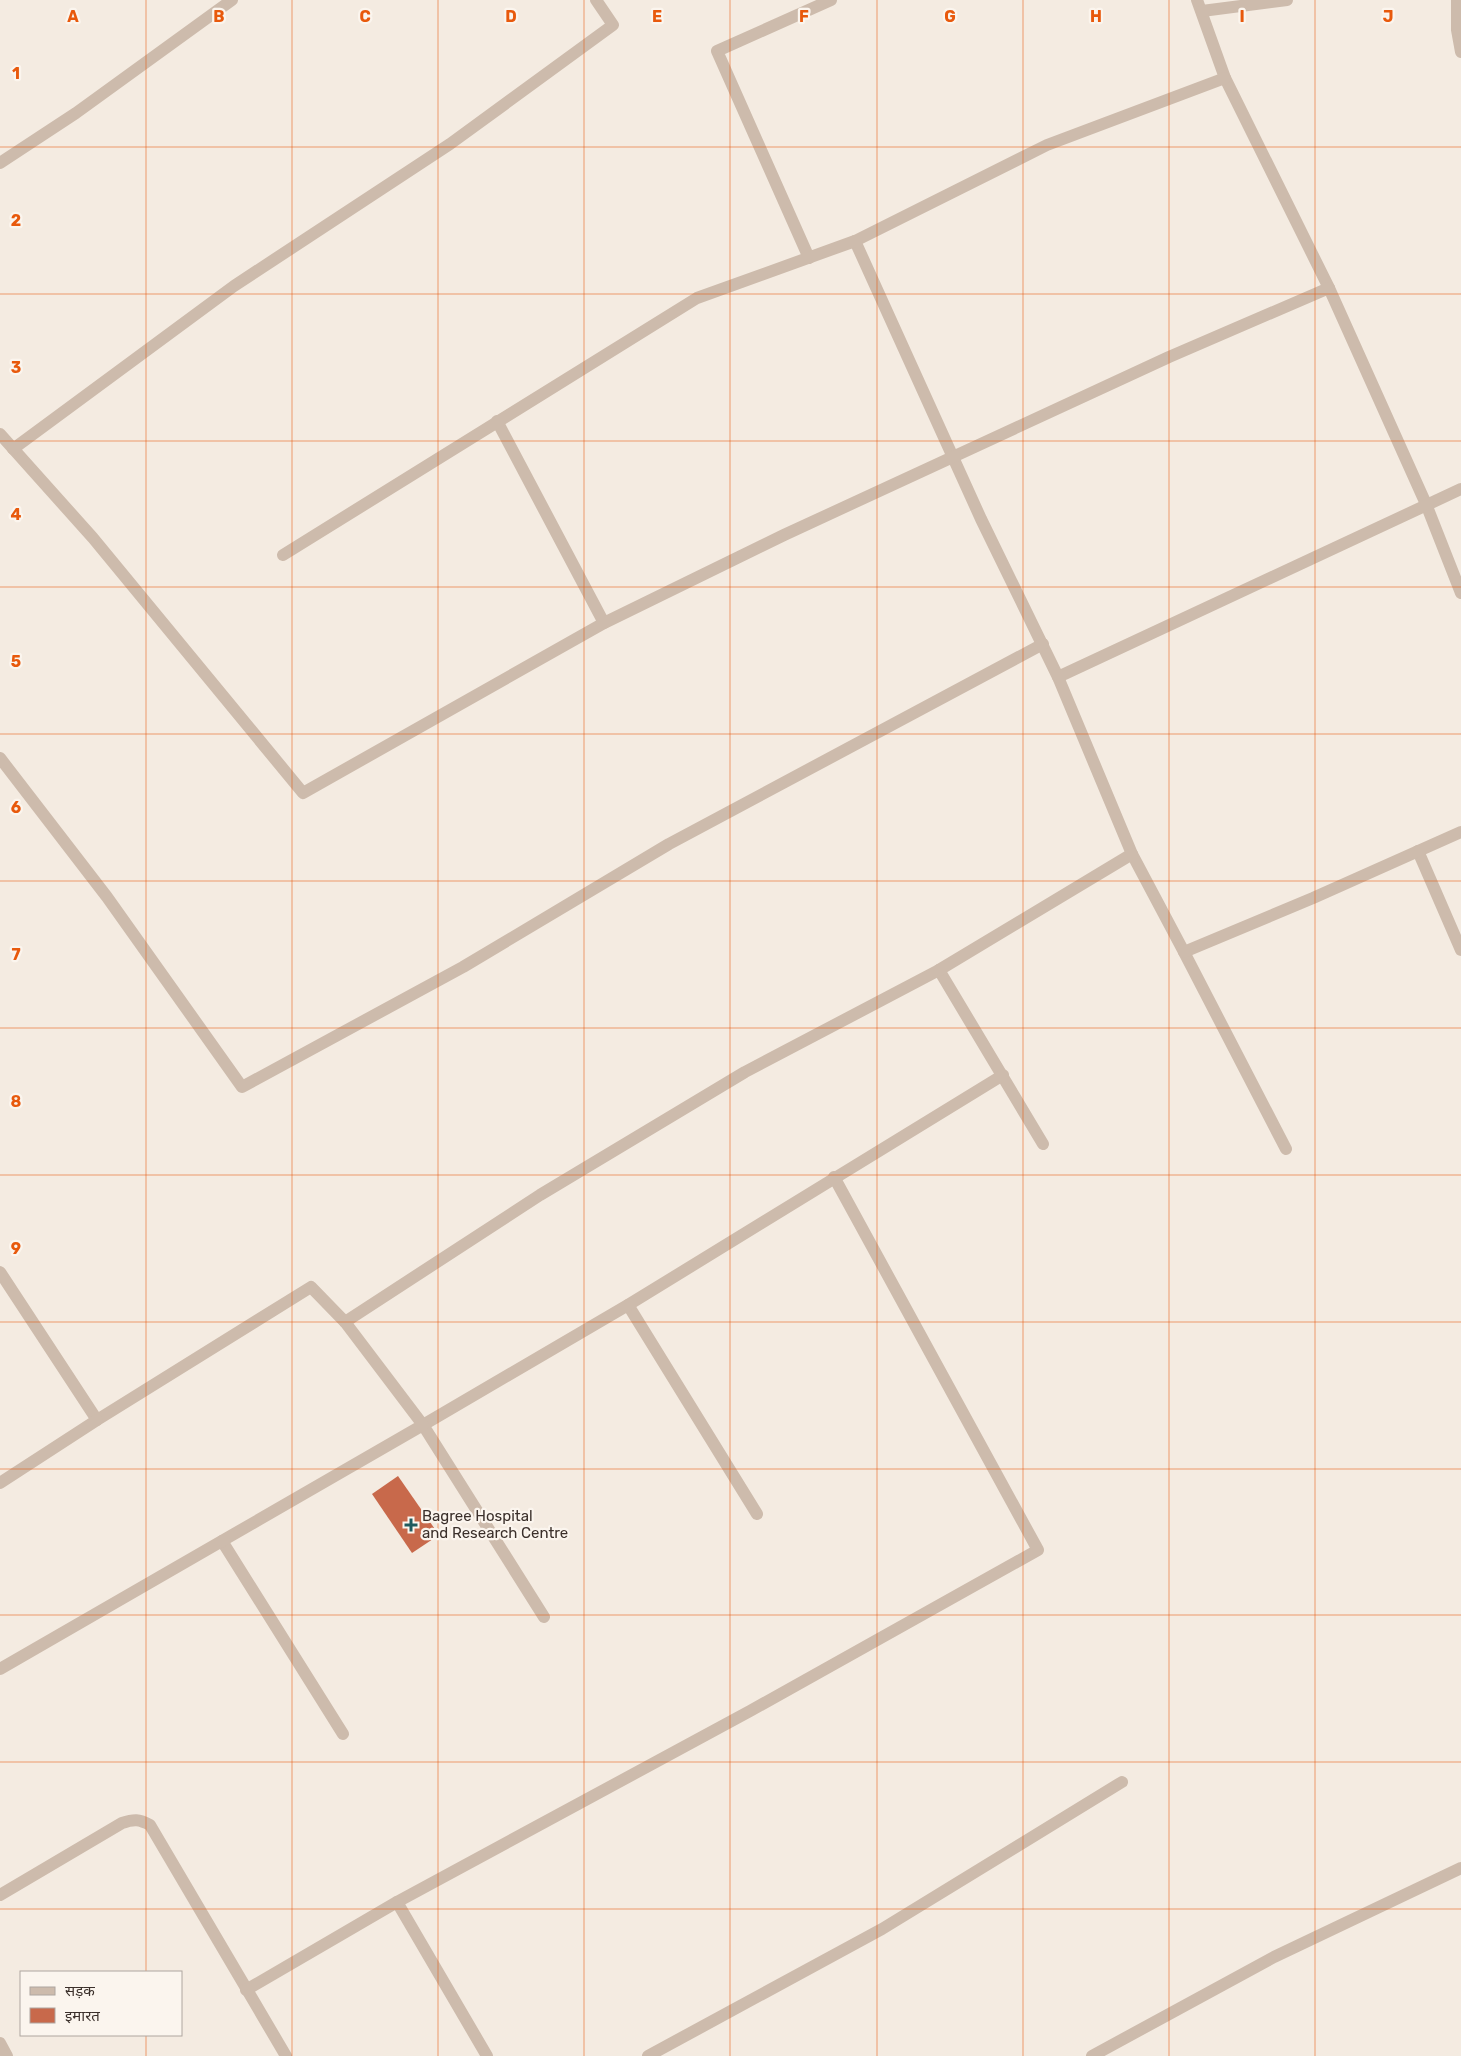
<svg xmlns="http://www.w3.org/2000/svg" width="1461" height="2056" font-family="Rubik,'Noto Sans Devanagari',sans-serif">
<rect width="100%" height="100%" fill="#f4ebe1"/>
<path fill="#c8694b" d="M398 1476 439 1535 412 1553 372 1494Z"/>
<g fill="none" stroke-linecap="round" stroke-linejoin="round">
<g stroke="#cdbbac" stroke-width="12">
<path d="M1197 0 1225 78 1329 288 1426 504 1461 593"/>
<path d="M1457 0V30L1461 52"/>
<path d="M1202 11 1287 0"/>
<path d="M0 163 76 113 232 0"/>
<path d="M855 241 981 519 1058 677 1132 854"/>
<path d="M809 258 717 51 831 0"/>
<path d="M497 421 604 623"/>
<path d="M0 434 93 538 303 793 604 623 784 535 1169 357 1329 288"/>
<path d="M13 449 234 286 450 144 613 25 596 0"/>
<path d="M283 555 697 298 855 241 1047 145 1225 78"/>
<path d="M1058 677 1461 489"/>
<path d="M0 758 107 897 242 1087 463 967 669 844 1043 644"/>
<path d="M1418 851 1461 950"/>
<path d="M1184 952 1286 1149"/>
<path d="M939 970 1043 1144"/>
<path d="M0 1272 97 1420 311 1287 345 1322"/>
<path d="M628 1305 757 1514"/>
<path d="M0 1483 97 1420"/>
<path d="M222 1541 343 1734"/>
<path d="M544 1617 423 1425 628 1305 1003 1075"/>
<path d="M0 1669 423 1425 345 1322 540 1195 745 1072 939 970 1132 854 1184 952 1313 898 1461 832"/>
<path d="M0 1895 122 1823C134 1819 139 1819 150 1825L286 2056"/>
<path d="M397 1902 487 2056"/>
<path d="M246 1990 397 1902 750 1711 1038 1550 834 1177"/>
<path d="M0 2043 7 2056"/>
<path d="M648 2056 882 1929 1122 1782"/>
<path d="M1092 2056 1274 1957 1461 1868"/>
</g>
</g>
<path fill="none" stroke="#e8590c" stroke-width="1" stroke-opacity="0.55" d="M146 0V1972M292 0V2056M438 0V2056M584 0V2056M730 0V2056M877 0V2056M1023 0V2056M1169 0V2056M1315 0V2056M0 147H1461M0 294H1461M0 441H1461M0 587H1461M0 734H1461M0 881H1461M0 1028H1461M0 1175H1461M0 1322H1461M0 1469H1461M0 1615H1461M0 1762H1461M0 1909H1461M146 2035V2056"/>
<path fill="#1f5a5e" stroke="#fbf5ee" stroke-width="2" d="M408.5 1517.5h5v5h5v5h-5v5h-5v-5h-5v-5h5z"/>
<g text-anchor="middle" dominant-baseline="central" stroke-width="4.5" stroke-linejoin="round" paint-order="stroke">
<g font-size="15" fill="#3b302b" stroke="#fbf5ee" text-anchor="start">
<text x="422" y="1516">Bagree Hospital<tspan x="422" dy="17">and Research Centre</tspan></text>
</g>
</g>
<g font-size="16" text-anchor="middle" font-weight="bold" fill="#e8590c" stroke="#fbf5ee" stroke-width="4.5" stroke-linejoin="round" paint-order="stroke">
<text x="73" y="22">A</text>
<text x="219" y="22">B</text>
<text x="365" y="22">C</text>
<text x="511" y="22">D</text>
<text x="657" y="22">E</text>
<text x="804" y="22">F</text>
<text x="950" y="22">G</text>
<text x="1096" y="22">H</text>
<text x="1242" y="22">I</text>
<text x="1388" y="22">J</text>
<text x="16" y="79">1</text>
<text x="16" y="226">2</text>
<text x="16" y="373">3</text>
<text x="16" y="520">4</text>
<text x="16" y="667">5</text>
<text x="16" y="813">6</text>
<text x="16" y="960">7</text>
<text x="16" y="1107">8</text>
<text x="16" y="1254">9</text>
</g>
<rect x="20" y="1971" width="162" height="65" fill="#fbf5ee" stroke="#aea6a0"/>
<rect x="30" y="1987" width="25" height="8" fill="#cdbbac" stroke="#aea6a0"/>
<text x="65" y="1996" font-size="15" fill="#3b302b">सड़क</text>
<rect x="30" y="2008" width="25" height="15" fill="#c8694b" stroke="#aea6a0"/>
<text x="65" y="2021" font-size="15" fill="#3b302b">इमारत</text>
</svg>
